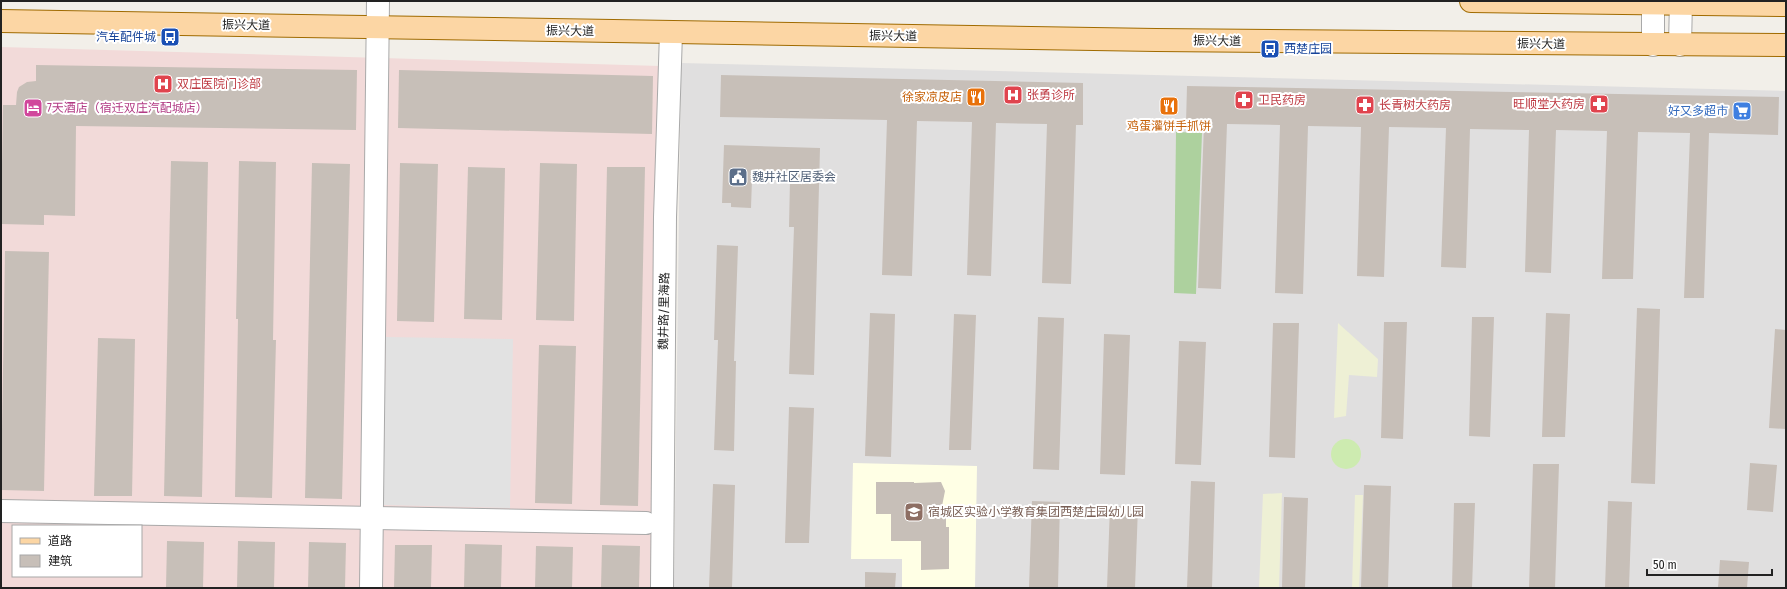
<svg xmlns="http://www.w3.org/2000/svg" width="1787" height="589" font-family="'Fira Sans Condensed','Noto Sans SC',sans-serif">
<rect width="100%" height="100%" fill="#f2efe9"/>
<path fill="#e0dfdf" d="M681 63 1786 91V588H674Z"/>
<path fill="#f2dad9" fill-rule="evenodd" d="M1 47 660 66 653 588H1ZM13 526H141V576H13Z"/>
<path fill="#ffffe5" d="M853 463 977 466 975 588H902V559H851Z"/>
<g fill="#eef0d5">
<path d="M1338 323 1378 359 1377 377 1349 375 1346 416 1334 418Z"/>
<path d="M1282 493 1279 588H1259L1263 494Z"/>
<path d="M1355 495H1363L1359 588H1352Z"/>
</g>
<circle fill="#cdebb0" cx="1346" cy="454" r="15"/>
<path fill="#add19e" d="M1176 132 1202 133 1196 294 1174 293Z"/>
<path fill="#e2e2e2" d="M386 337 513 339 510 508 383 505Z"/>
<g fill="#c7bfb8">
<path d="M36 65 357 70 356 130 76 126 75 216 44 215V225L1 224 3 105H16L17 92 19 87 27 82 36 81Z"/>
<path d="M399 70 653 76 652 134 398 128Z"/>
<path d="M721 75 1083 83V125H1076L1071 284 1042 283 1047 124 996 123 991 276 967 275 972 122 917 121 912 276 882 275 887 120 720 117Z"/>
<path d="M1187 86 1779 97 1778 135 1709 133 1704 298H1684L1690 133 1638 132 1633 279H1602L1607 131 1556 130 1551 273 1525 272 1529 130 1470 129 1466 268 1441 267 1446 128 1389 127 1384 277 1357 276 1361 127 1308 126 1303 294 1275 293 1280 125 1227 124 1221 289 1198 288 1204 124 1186 123Z"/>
<path d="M724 145 820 148 814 375 789 374 794 227H789L790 180 752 179 751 208 731 207V203H722Z"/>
<path d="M171 161 208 162 202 497 164 496Z"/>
<path d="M239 161 276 162 273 340H276L272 498 235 497 238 319H236Z"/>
<path d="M312 163 350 164 342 499 305 498Z"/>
<path d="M400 163 438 164 434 322 397 321Z"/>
<path d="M540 163 577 164 574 321 536 320Z"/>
<path d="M468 167 505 168 502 320 464 319Z"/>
<path d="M607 167H645L638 506 600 505Z"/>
<path d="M717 245 738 246 734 361H736L734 451 714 450 718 340H714Z"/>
<path d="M5 251 49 252 44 491 1 490Z"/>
<path d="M1637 308 1660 309 1655 484 1631 483Z"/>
<path d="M870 313 895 314 891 457 865 456Z"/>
<path d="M1546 313 1570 314 1565 437H1542Z"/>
<path d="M954 314 976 315 971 450H949Z"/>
<path d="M1038 317 1064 318 1059 470 1033 469Z"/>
<path d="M1472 317H1494L1490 437 1469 436Z"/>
<path d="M1384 322H1407L1403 439 1381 438Z"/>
<path d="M1273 323H1299L1295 458 1269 457Z"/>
<path d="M1775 329 1786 330V429L1769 428Z"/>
<path d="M1104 334 1130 335 1125 475 1100 474Z"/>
<path d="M98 338 135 339 132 496H94Z"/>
<path d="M1179 341 1206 342 1201 465 1175 464Z"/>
<path d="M539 345 576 346 572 504 535 503Z"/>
<path d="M789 407 814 408 809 543H785Z"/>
<path d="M1750 463 1777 465 1773 512 1747 510Z"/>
<path d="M1533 464H1559L1555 588H1529Z"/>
<path d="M1191 481 1215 482 1212 588H1187Z"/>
<path d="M876 482H914V483L941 482 945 491 942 506H946V527H949V569L921 570V541H891V514H876Z"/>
<path d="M713 484 735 485 732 588H709Z"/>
<path d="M1364 485 1391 486 1388 588H1361Z"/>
<path d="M1284 497 1308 498 1305 588H1282Z"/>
<path d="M1032 501 1060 502 1058 588H1029Z"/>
<path d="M1608 501 1632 502 1629 588H1605Z"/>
<path d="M1454 503H1475L1472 588H1452Z"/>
<path d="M1110 506 1138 507 1135 588H1107Z"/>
<path d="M167 541 204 542 203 588H166Z"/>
<path d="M238 541 275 542 274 588H237Z"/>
<path d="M309 542 346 543 345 588H308Z"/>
<path d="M465 544 502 545 501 588H464Z"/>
<path d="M395 545H432L431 588H394Z"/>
<path d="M602 545 640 546 639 588H601Z"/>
<path d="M536 546 573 547 572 588H535Z"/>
<path d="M1720 560 1749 562 1747 588H1718Z"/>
<path d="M865 572 896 573 895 588H865Z"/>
</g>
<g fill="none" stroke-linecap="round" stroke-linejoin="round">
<g stroke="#a9a9a9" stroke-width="24">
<g id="minor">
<path d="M1653 45V1"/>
<path d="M1680 45 1681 1"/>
<path d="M1 511 646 523"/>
<path d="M371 588 378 1"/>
<path d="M662 588 665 217 671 33"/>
</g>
</g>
<g stroke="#a06b00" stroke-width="24">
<g id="major">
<path d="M1471 1 1786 5"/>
<path d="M1 21 1156 40 1786 45"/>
</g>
</g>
<use href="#minor" stroke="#fff" stroke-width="22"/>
<use href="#major" stroke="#fcd6a4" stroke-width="22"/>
</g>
<defs>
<g id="bus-square" transform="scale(1)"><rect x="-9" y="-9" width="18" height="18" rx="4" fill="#1a4fb4" stroke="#fff"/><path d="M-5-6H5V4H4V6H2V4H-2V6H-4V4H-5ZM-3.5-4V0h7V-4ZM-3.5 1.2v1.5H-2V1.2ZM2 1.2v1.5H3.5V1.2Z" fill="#fff"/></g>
<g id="hospital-square" transform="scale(1)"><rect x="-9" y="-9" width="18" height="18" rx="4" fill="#e0444e" stroke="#fff"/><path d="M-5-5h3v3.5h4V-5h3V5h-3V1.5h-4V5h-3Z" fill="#fff"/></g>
<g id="restaurant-square" transform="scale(1)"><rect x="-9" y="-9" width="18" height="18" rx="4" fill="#e8710a" stroke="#fff"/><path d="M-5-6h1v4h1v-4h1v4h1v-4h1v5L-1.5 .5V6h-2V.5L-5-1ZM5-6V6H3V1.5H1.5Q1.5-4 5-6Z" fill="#fff"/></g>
<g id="pharmacy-square" transform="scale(1)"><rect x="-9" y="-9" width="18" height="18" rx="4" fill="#e0444e" stroke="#fff"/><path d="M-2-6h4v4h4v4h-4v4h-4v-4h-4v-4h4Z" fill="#fff"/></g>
<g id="hotel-square" transform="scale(1)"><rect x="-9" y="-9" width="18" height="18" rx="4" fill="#d1479c" stroke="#fff"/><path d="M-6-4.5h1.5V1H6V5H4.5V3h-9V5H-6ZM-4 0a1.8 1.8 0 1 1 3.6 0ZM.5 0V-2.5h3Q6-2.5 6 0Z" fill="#fff"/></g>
<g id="supermarket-square" transform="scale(1)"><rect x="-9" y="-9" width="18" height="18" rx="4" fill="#3f7fe0" stroke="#fff"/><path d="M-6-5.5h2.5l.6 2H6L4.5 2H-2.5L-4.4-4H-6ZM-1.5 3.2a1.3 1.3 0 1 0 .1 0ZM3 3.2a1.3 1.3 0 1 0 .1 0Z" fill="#fff"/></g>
<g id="civic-square" transform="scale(1)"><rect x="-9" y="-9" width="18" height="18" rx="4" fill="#5c6f8a" stroke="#fff"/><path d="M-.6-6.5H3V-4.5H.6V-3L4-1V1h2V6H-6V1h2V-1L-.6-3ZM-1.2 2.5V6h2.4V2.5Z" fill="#fff"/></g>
<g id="school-square" transform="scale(1)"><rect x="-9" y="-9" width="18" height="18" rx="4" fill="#8d6e63" stroke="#fff"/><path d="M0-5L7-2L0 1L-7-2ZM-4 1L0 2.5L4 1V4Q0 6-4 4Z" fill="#fff"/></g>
</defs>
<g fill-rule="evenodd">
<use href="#bus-square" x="170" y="37"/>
<use href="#bus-square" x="1270" y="49"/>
<use href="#hospital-square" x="163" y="84"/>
<use href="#hospital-square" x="1013" y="95"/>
<use href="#restaurant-square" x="976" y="97"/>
<use href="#pharmacy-square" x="1244" y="100"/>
<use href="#pharmacy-square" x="1599" y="104"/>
<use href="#pharmacy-square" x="1365" y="105"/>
<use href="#restaurant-square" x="1169" y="106"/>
<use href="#hotel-square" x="33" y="108"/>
<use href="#supermarket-square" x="1742" y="111"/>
<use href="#civic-square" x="738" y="177"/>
<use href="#school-square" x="914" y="512"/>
</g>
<g text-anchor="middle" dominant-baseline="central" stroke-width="4" stroke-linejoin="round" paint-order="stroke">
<g font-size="12" fill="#222" stroke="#fff">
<text transform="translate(246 25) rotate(1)">振兴大道</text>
<text transform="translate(570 31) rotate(1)">振兴大道</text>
<text transform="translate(893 36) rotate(1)">振兴大道</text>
<text transform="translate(1217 41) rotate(1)">振兴大道</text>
<text transform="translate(1541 44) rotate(1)">振兴大道</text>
<text transform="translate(664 311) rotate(-89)">魏井路/里海路</text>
</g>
<g font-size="12" fill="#164399" stroke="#fff" text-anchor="end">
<text x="156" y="37">汽车配件城</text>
<text x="1284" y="49" text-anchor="start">西楚庄园</text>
</g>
<g font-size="12" fill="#be3a42" stroke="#fff" text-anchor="start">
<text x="177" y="84">双庄医院门诊部</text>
<text x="1027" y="95">张勇诊所</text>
<text x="1258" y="100">卫民药房</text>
<text x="1585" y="104" text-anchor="end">旺顺堂大药房</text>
<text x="1379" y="105">长青树大药房</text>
</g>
<g font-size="12" fill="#c56008" stroke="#fff" text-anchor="end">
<text x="962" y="97">徐家凉皮店</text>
<text x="1169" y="126" text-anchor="middle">鸡蛋灌饼手抓饼</text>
</g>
<g font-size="12" fill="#b23c85" stroke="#fff" text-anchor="start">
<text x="47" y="108">7天酒店（宿迁双庄汽配城店）</text>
</g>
<g font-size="12" fill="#366cbe" stroke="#fff" text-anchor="end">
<text x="1728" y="111">好又多超市</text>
</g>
<g font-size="12" fill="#4e5e75" stroke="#fff" text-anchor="start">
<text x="752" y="177">魏井社区居委会</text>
</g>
<g font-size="12" fill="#785e54" stroke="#fff" text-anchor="start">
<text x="928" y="512">宿城区实验小学教育集团西楚庄园幼儿园</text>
</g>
</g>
<rect width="1787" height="589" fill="none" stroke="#222222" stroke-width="4"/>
<rect x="12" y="525" width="130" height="52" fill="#ffffff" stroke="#a7a7a7"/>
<rect x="20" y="538" width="20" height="6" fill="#fcd6a4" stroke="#a7a7a7"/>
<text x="48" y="545" font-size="12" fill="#222222">道路</text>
<rect x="20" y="555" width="20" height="12" fill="#c7bfb8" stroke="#a7a7a7"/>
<text x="48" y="565" font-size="12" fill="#222222">建筑</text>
<path d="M1647 569v6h125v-6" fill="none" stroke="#222222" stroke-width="2"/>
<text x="1653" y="569" font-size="12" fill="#222222" stroke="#ffffff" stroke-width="3" paint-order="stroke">50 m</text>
</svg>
